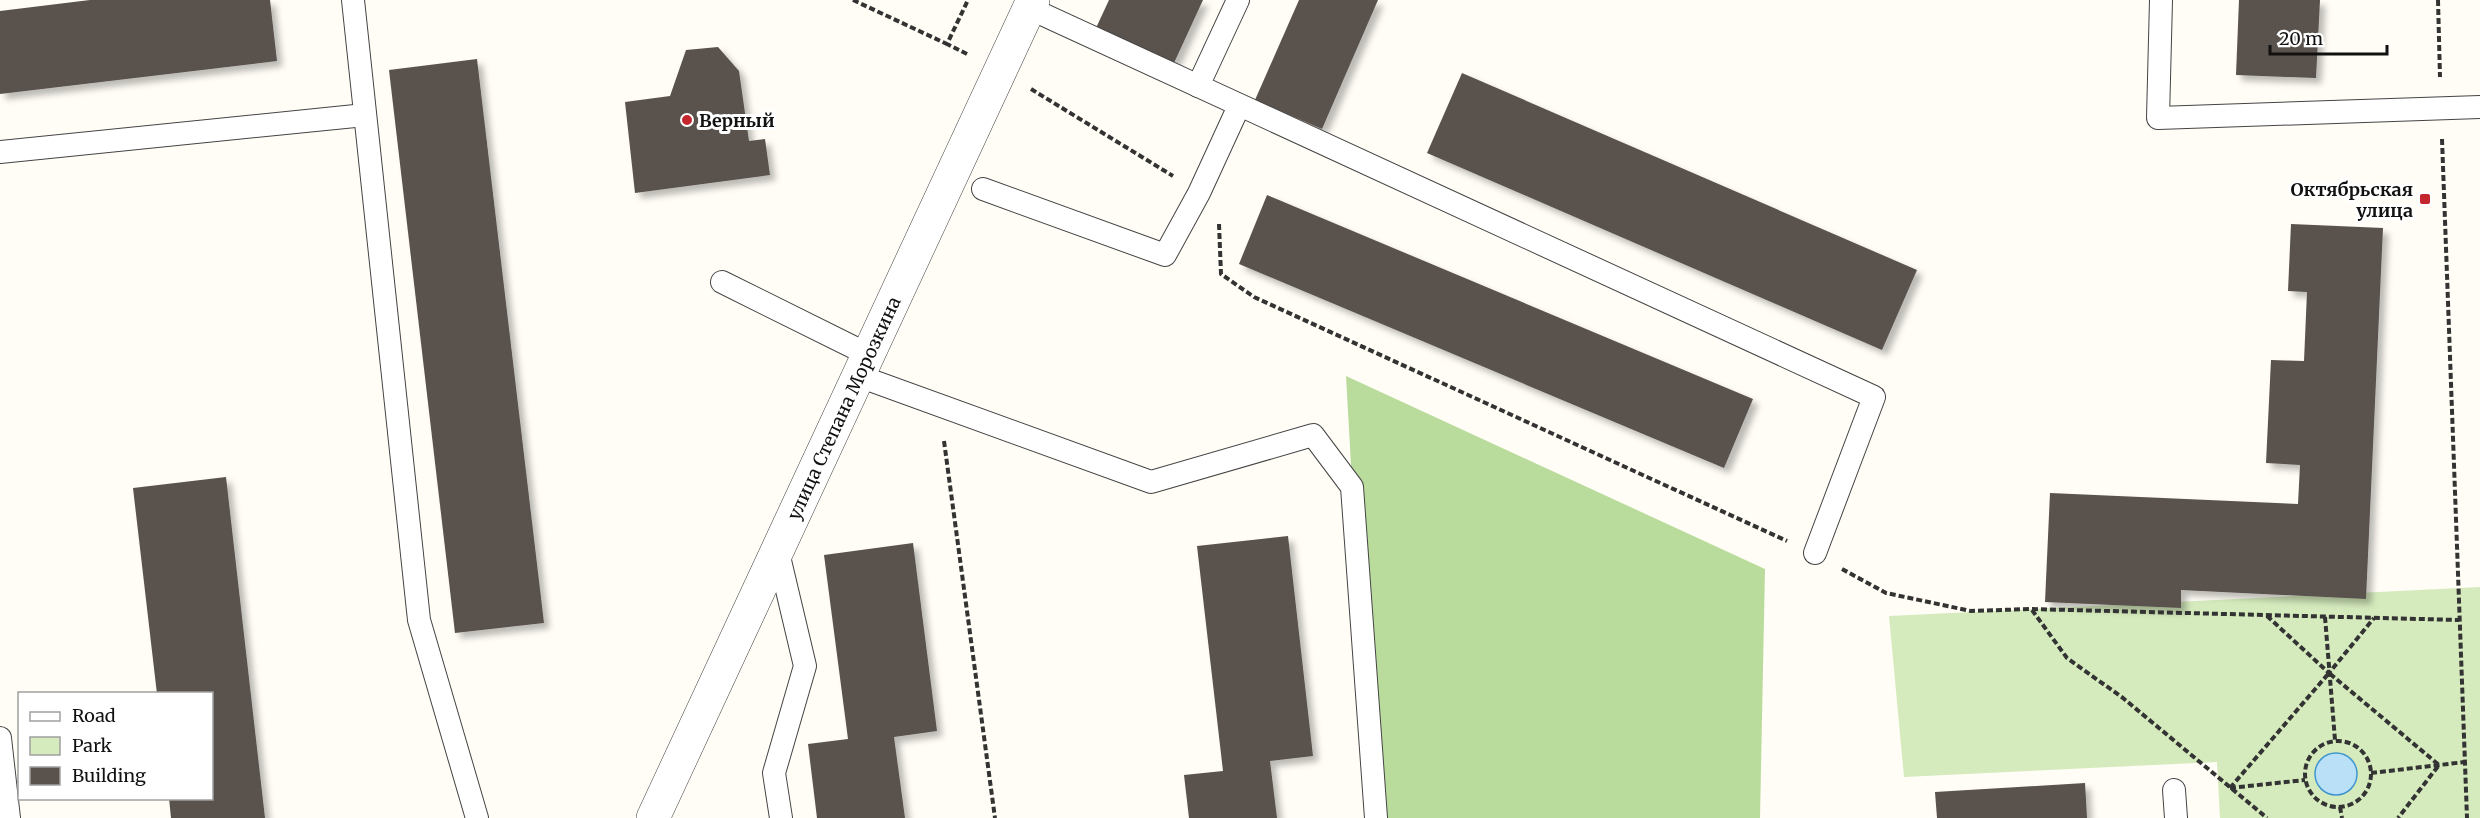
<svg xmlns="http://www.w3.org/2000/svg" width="2480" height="818" font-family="Merriweather,serif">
<defs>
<filter id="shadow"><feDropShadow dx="5.5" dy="5.5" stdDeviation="3" flood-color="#0004"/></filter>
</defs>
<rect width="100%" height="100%" fill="#fffdf5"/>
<path fill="#d5ebbd" d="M2480 587V818H2220L2217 762 1904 777 1889 616Z"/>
<path fill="#b9dc9c" d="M1346 376 1765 569 1760 818H1371Z"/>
<circle fill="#b9e0f7" stroke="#3f96cf" stroke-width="1.5" cx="2336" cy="774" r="21"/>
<g fill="#5a524d" filter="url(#shadow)">
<path d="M90 0H270L277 61 0 94V11Z"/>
<path d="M1109 0H1203L1174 63 1096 28Z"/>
<path d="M1299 0H1378L1322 129 1255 100Z"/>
<path d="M2239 0H2320L2316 78 2236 75Z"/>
<path d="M718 47 739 71 749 141 765 139 770 175 635 193 625 102 670 96 686 50Z"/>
<path d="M477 59 544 623 455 633 389 70Z"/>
<path d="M1462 73 1917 270 1882 350 1427 153Z"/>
<path d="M1267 195 1753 399 1724 468 1239 264Z"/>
<path d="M2291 224 2383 228 2366 599 2181 590V608L2045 602 2050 493 2298 504 2300 465 2266 463 2271 360 2304 361 2307 292 2288 291Z"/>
<path d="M226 477 265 818H171L169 798H212V694H157L133 488Z"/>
<path d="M1288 536 1313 756 1270 761 1277 818H1189L1184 775 1223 771 1197 546Z"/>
<path d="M913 543 937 731 894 737 905 818H817L808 744 848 739 824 555Z"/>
<path d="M2085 783 2087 818H1937L1935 792Z"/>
</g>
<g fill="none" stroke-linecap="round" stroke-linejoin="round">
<g stroke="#444" stroke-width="24">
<g id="service">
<path d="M353 0 419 620 477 818"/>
<path d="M2161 0 2158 118 2480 107"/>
<path d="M1029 8 1874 397 1815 553"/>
<path d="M1198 86 1238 0"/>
<path d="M0 152 365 115"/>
<path d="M983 189 1165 255 1199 193 1239 106"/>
<path d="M722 282 867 354"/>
<path d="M856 375 1151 482 1313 435 1352 487 1376 818"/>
<path d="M777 548 805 666 774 773 781 818"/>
<path d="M0 738 9 818"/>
<path d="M2174 790 2176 818"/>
</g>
</g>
<g stroke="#444" stroke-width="34">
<g id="minor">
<path id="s1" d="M653 818 1033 0"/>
</g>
</g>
<g stroke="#333" stroke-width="4" stroke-dasharray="6 3" stroke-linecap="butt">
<path d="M853 0 947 44"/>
<path d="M2438 0 2440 77"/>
<path d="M967 54 947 44 968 0"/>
<path d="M1031 89 1173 176"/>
<path d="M2442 139 2467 818"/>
<path d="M1219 224 1221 274 1254 297 1787 541"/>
<path d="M944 441 995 818"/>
<path d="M1842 569 1886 593 1971 611 2031 609 2459 620"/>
<path d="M2032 610 2067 658 2123 698 2267 818"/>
<path d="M2267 616 2329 673 2374 618"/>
<path d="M2325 617 2335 740"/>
<circle cx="2338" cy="774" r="33"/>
<path d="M2371 773 2465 762"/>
<path d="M2230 788 2329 673 2439 765 2398 818"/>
<path d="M2230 788 2305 780"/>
<path d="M2340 807 2342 818"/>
</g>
<use href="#service" stroke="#fff" stroke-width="22"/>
<use href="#minor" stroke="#fff" stroke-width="33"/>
</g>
<g fill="#c4262e" stroke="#fff" stroke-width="2">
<circle cx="687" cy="120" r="6"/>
<rect x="2419" y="193" width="12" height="12" rx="3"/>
</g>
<g text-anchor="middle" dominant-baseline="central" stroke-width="6" stroke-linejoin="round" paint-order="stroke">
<g font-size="18" font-weight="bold" fill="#111" stroke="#fff" text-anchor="start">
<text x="699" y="120">Верный</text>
<text x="2413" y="189" text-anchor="end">Октябрьская<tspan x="2413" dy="21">улица</tspan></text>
</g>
<g font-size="18" fill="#111" stroke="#fff">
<text stroke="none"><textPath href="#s1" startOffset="452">улица Степана Морозкина</textPath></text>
</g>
</g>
<rect x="18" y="692" width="195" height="108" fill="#ffffff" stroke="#a0a0a0" stroke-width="1.5"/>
<rect x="30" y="712" width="30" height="9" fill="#ffffff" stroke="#a0a0a0" stroke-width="1.5"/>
<text x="72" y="722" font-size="18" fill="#111111">Road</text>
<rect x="30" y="737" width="30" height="18" fill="#d5ebbd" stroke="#a0a0a0" stroke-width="1.5"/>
<text x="72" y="752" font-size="18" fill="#111111">Park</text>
<rect x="30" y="767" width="30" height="18" fill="#5a524d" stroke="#a0a0a0" stroke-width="1.5"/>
<text x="72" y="782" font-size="18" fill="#111111">Building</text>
<path d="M2270 45v9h117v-9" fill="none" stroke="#111111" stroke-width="3"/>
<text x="2279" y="45" font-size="18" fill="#111111" stroke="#ffffff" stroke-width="4.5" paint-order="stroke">20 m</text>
</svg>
